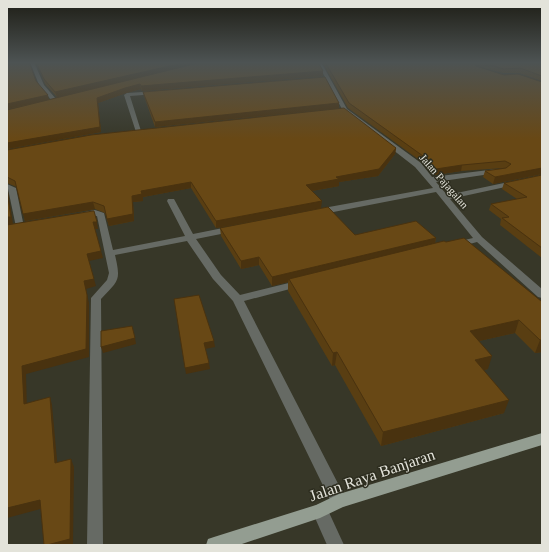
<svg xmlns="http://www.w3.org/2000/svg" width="549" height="552" font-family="Georgia,serif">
<rect width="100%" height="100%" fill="#373728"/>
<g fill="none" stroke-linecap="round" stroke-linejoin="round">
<g fill="#666a64" fill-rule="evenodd">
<path d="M30 62H34L44 85 56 99V101H52L39 85Z"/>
<path d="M317 62H321L347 109 421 163 432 177 497 169 501 171 497 173 436 182 447 195 542 175V179L450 199 482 237 542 289V298L538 297 477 242 455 248 452 247 450 245 452 243 473 238 436 192 318 215 315 214V210L318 209 433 188 415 167 343 111Z"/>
<path d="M158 91V93L156 94 130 96 141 131 136 132 124 95 127 93Z"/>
<path d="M7 184 16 188 24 227 23 229H17L16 227Z"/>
<path d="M168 199H174L193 234 233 226 236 227 237 229 236 231 196 239 221 275 240 295 301 280 306 283 305 285 244 301 347 501 345 506 339 508 333 506 233 301 213 279 187 241 115 255C121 281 119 280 101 299L103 545H87L91 298 107 280 109 273 97 216 83 218 79 215 80 213 95 210 104 213 113 250 185 236 167 201Z"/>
<path d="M320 504 326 506 344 545H327L312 511 314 506Z"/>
</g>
<path fill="#939d91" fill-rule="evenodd" d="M542 433V445L343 507 320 518 239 545H206L208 539 214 537 316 505 339 494Z"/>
</g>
<g fill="#593e12">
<path d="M7 62 36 81 49 100 111 84 57 97 45 84 36 62H48V63L323 71V76L142 91 141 89 126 93 98 103 101 132 7 149 33 104 7 109Z"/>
<path d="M322 62H542V81L519 73H503L476 66 504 75 542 82V174L493 184 483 177 485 171 505 168H504L461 171 435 175 422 162 348 108Z"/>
<path d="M143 92 339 103V108L155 127 144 96Z"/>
<path d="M396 148 395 154 378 176 339 182V186L312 191 321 208 216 228 191 188 143 197V201L133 202 134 221 109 226 105 213 95 209 25 221 17 187 7 183V150Z"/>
<path d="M542 175V258L500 225 501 219 489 210 491 204 517 199 502 189 504 183Z"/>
<path d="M220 228 436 238 435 243 541 301H542V352L535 353 515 333 479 341 488 369 484 370 504 413 381 446 335 365 332 366 288 291V282L272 286 259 265 241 269 221 236Z"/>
</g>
<g fill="#49320f">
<path d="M187 62H206L57 97 55 92Z"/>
<path d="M323 71V76L142 91 141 86Z"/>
<path d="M140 84 141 89 126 93 98 103 101 132 7 149V143L97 98 125 88Z"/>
<path d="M48 95 49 100 7 109V104Z"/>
<path d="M339 103V108L155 127V122Z"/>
<path d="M396 148 395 154 378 176 339 182V186L306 192V185L336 177Z"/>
<path d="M462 165 461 171 435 175 436 169Z"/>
<path d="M542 168V174L493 184 495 177Z"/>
<path d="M191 182V188L143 197V201L133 202 134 221 109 226 107 219 132 196 141 191Z"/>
<path d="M7 185 13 224 7 225Z"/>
<path d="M322 201 321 208 216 228V221Z"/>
<path d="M93 202 95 209 25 221 23 214Z"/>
<path d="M93 222H97L98 229H95Z"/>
<path d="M436 238 434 246 289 279 288 282 272 286V277Z"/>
<path d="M101 251 103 258 89 261 87 254Z"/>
<path d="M259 257V265L241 269V261Z"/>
<path d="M94 279 96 286 86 289 89 303V357L26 374 27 412 24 404 22 366 84 281Z"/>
<path d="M519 320 515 333 466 344 470 331Z"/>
<path d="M135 338 136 344 103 353 101 347Z"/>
<path d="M540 340H542V352L535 353Z"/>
<path d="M214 341 215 347 205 349 204 343Z"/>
<path d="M337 352 335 365 332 366 333 353Z"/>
<path d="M492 356 488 369 471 374 475 360Z"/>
<path d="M209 363 210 369 186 374 185 368Z"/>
<path d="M50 397 52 405 58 471 55 463Z"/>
<path d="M509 400 504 413 381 446 383 432Z"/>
<path d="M71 459 74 467 73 545H47Z"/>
<path d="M40 500 44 508 7 518V508Z"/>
</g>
<g fill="#684815" stroke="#49320f">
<path d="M7 62H29L36 81 48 95 7 104Z"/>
<path d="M36 62H47V63L77 62H187L55 92 44 79Z"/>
<path d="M202 62H318L323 71 141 86 140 84 125 88 97 98 100 127 7 143V110Z"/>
<path d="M325 62H476H475L476 66 504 75 518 74 542 82V168L495 177 485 171 506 168 511 164 505 161 462 165 436 169 423 156 349 103Z"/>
<path d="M480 62H542V76L520 68 504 69Z"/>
<path d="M325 77 339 103 155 122 143 92Z"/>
<path d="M344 108 396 148 379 169 336 177 339 179 306 185 322 201 216 221 191 182 141 191 142 194 132 196 133 214 107 219 104 206 93 202 23 214 15 181 7 177V150L91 135Z"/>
<path d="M542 175V248L502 218 509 217 491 204 527 197 504 183Z"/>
<path d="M7 192 11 217H7Z"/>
<path d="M328 207 355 235 416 221 436 238 272 277 259 257 241 261 220 228Z"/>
<path d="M93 211H94L97 222H93L101 251 87 254 94 279 84 281 87 295 86 349 22 366 24 404 50 397 55 463 71 459 70 539 47 545H44L40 500 7 508V225Z"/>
<path d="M464 238 541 301H542V340H540L519 320 470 331 492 356 475 360 509 400 383 432 337 352 333 353 289 279 444 241 446 242Z"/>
<path d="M199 295 214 341 204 343 209 363 185 368 174 299Z"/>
<path d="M132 326 135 338 101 347V331Z"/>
</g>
<linearGradient id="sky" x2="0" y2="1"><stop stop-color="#1e1e16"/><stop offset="0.45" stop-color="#4d5353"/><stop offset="1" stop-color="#4d5353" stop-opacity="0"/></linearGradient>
<rect width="549" height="139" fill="url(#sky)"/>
<g text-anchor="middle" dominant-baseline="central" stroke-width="3" stroke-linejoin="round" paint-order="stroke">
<g font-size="11" fill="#e3e3da" stroke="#2d2d1f">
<text transform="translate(444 181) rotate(49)">Jalan Pajagalan</text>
</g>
<g font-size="16" fill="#e3e3da" stroke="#2d2d1f">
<text transform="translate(372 475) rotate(-19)">Jalan Raya Banjaran</text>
</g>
</g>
<rect width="549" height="552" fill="none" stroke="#e3e3da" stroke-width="16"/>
</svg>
